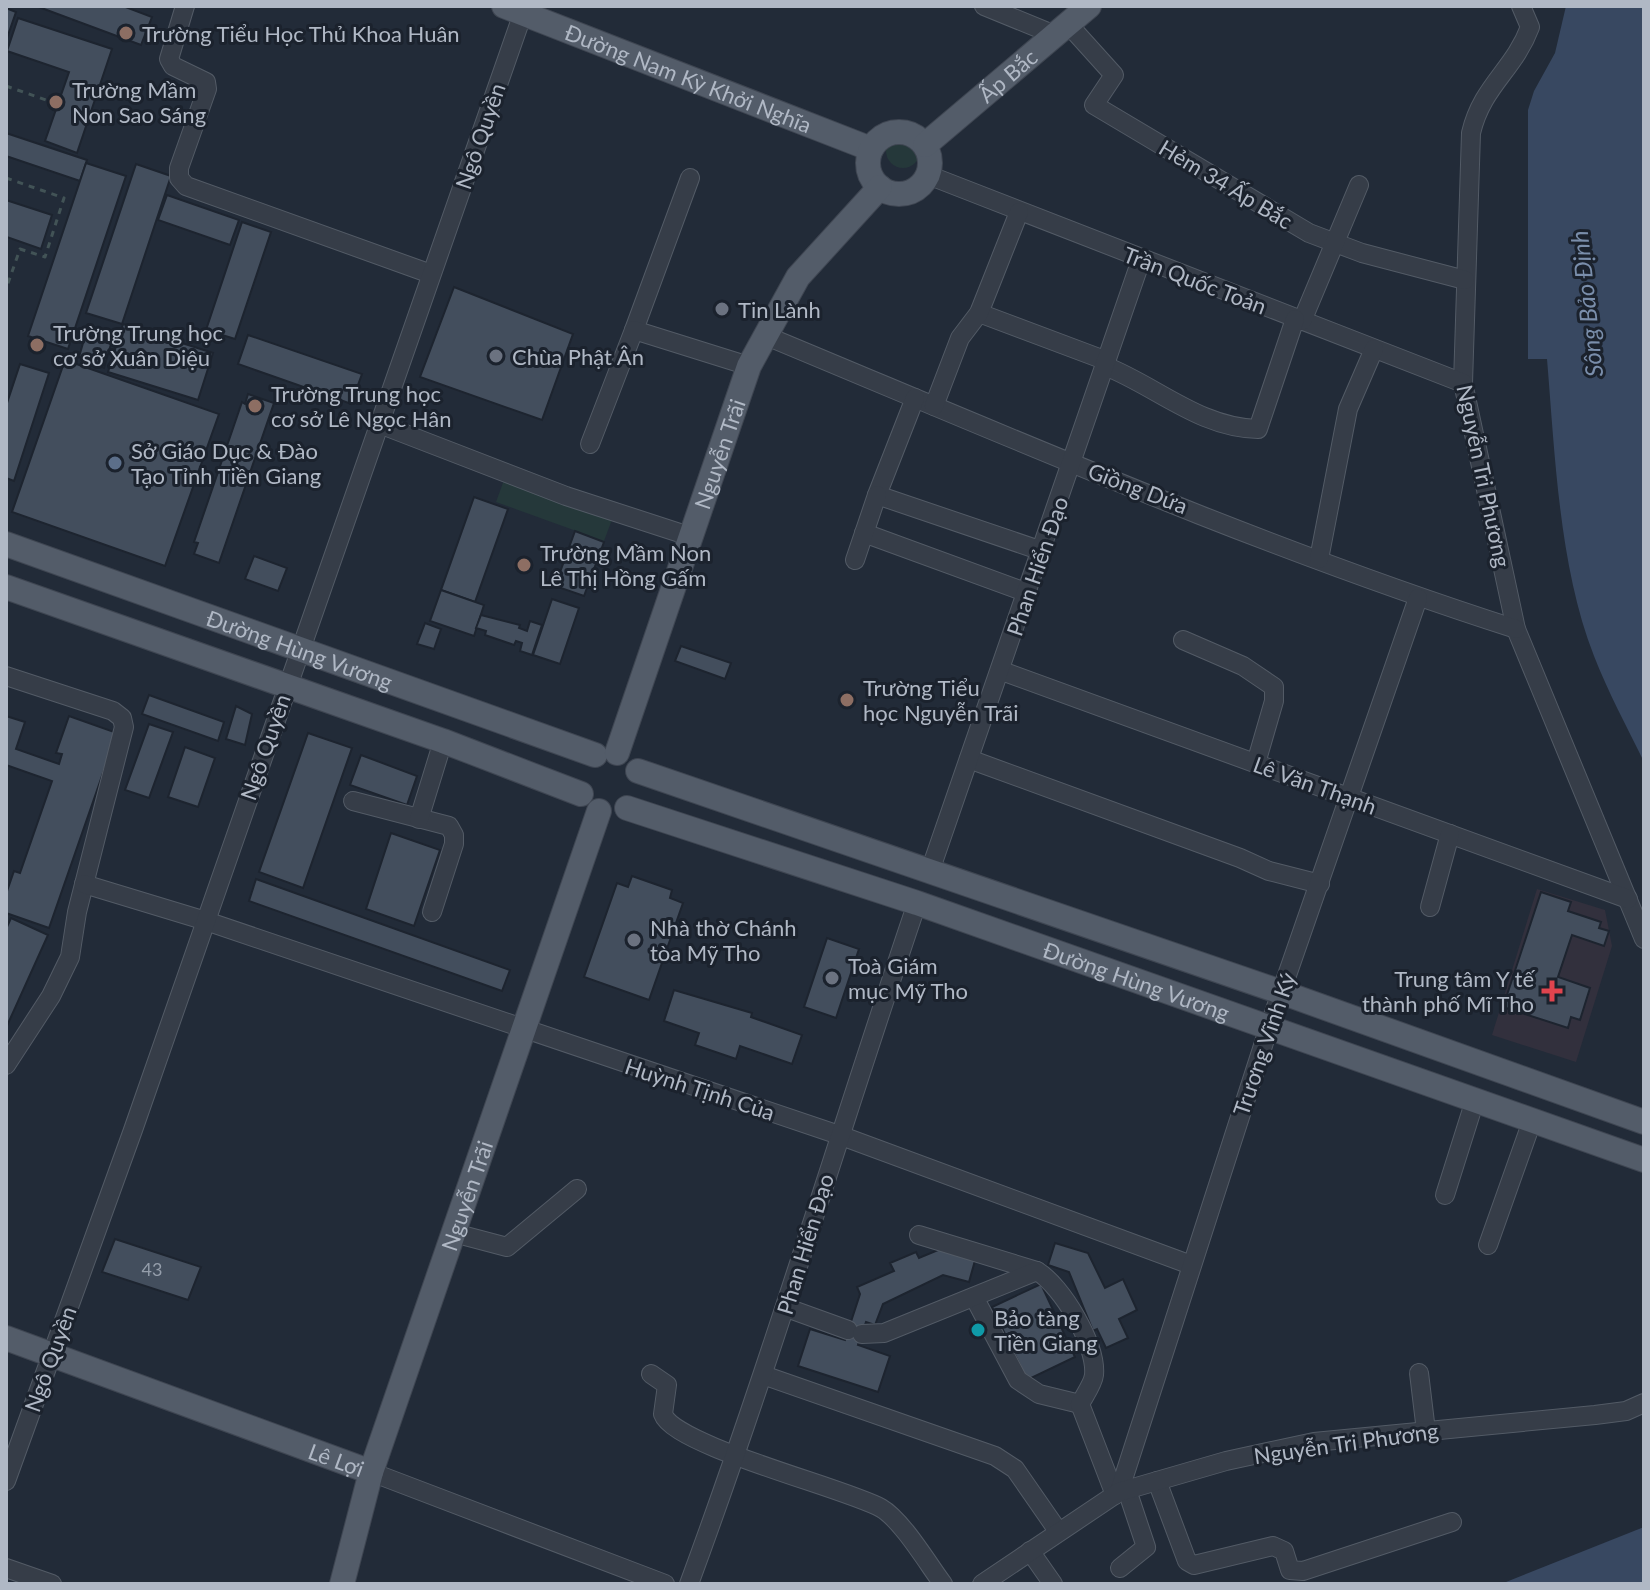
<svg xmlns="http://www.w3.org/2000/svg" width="1650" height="1590" font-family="Lato,sans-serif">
<rect width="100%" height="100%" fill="#222b38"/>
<path fill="#32303d" d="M1537 889 1605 910 1612 946 1576 1062 1492 1035Z"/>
<g fill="#25383a">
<circle cx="903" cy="151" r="17"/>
<path d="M508 469 616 509 604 541 496 502Z"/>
</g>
<g fill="#384861">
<path d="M1566 6H1644V762C1627 727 1608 692 1594 656 1559 567 1555 454 1547 359H1528V110L1534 91 1555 53Z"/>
<path d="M1644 1527V1584H1501Z"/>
</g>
<g fill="#434e5d" stroke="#1d242f" stroke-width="2">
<path d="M36 6H123L152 17 141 45Z"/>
<path d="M6 8 16 12 6 41Z"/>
<path d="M18 18 112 49 77 153 45 141 69 72 7 51Z"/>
<path d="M6 133 87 160 80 181 6 156Z"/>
<path d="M86 163 126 176 68 349 28 336Z"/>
<path d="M136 164 171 176 122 324 86 313Z"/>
<path d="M167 195 239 220 230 245 158 220Z"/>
<path d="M6 200 52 215 41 249 7 237 6 241Z"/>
<path d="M242 222 271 232 235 339 206 330Z"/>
<path d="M454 287 573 334 542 420 420 377Z"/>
<path d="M123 324 213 353 198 400 108 372Z"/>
<path d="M248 335 362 374 351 404 325 394 324 398 303 390 304 387 238 364Z"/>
<path d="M85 336 111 344 104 368 79 357Z"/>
<path d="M65 360 219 414 165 566 12 512Z"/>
<path d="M20 364 49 373 14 481 6 478V406Z"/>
<path d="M248 394 274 403 219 563 194 554 198 543 194 542 242 402 245 404Z"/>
<path d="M474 497 508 509 475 602 441 590Z"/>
<path d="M575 531 604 542 584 596 555 586Z"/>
<path d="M254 556 287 568 278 591 245 579Z"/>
<path d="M441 590 484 605 474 636 430 621Z"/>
<path d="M552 599 579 608 560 664 533 655Z"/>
<path d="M481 615 520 625 519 628 527 631 530 621 542 625 532 655 520 651 522 643 516 641 514 645 485 635 486 631 476 628Z"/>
<path d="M425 623 441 629 434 649 417 644Z"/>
<path d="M681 646 731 663 725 679 675 661Z"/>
<path d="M149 695 224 722 218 741 142 714Z"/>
<path d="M236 706 252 714 245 745 226 739Z"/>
<path d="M6 716 25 722 16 749 59 764 62 754 56 753 69 716 117 733 49 928 6 913V894L14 871 20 873 52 781 6 765Z"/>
<path d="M149 724 173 732 149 798 125 790Z"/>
<path d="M308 733 352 748 303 888 259 872Z"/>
<path d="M185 747 215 758 198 807 168 797Z"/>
<path d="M361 755 417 776 407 805 350 785Z"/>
<path d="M391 833 440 850 414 926 366 909Z"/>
<path d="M632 876 672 890 670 898 683 903 649 1000 584 977 617 883 628 887Z"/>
<path d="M256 879 510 970 502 991 249 901Z"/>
<path d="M1541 892 1571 902 1568 911 1601 922 1599 928 1609 931 1604 946 1572 935 1558 977 1590 988 1580 1020 1571 1017 1568 1028 1503 1007Z"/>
<path d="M11 918 48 935 6 1028V929Z"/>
<path d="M827 938 859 949 836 1018 804 1007Z"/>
<path d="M674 990 752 1013 751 1017 802 1035 792 1064 740 1046 736 1059 695 1045 699 1033 664 1021Z"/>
<path d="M115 1239 201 1267 188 1300 102 1272Z"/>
<path d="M1055 1243 1088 1253 1105 1288 1123 1279 1137 1310 1119 1319 1128 1338 1106 1348 1097 1329 1093 1331 1069 1272 1048 1265Z"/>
<path d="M950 1245 976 1257 969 1282 943 1275 883 1304 875 1325 866 1322 858 1345 890 1356 878 1392 798 1366 810 1329 845 1340 860 1294 857 1287 894 1271 890 1263 916 1252 919 1258Z"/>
<path d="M1041 1284 1075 1357 1027 1380 992 1307Z"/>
</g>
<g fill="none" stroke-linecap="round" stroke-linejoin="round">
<g stroke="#535b66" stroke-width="20">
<g id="minor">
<path d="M185 6 169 59 173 66 206 82 207 89 179 168V178L186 186 431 274"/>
<path d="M984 6 1055 35"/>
<path d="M1521 6 1530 27C1514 70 1482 86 1471 133L1463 383 1516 629 1644 939"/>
<path d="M1068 24 1114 75 1094 105 1309 233 1362 253 1465 280"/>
<path d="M928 175 1463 383"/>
<path d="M979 313 1107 361"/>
<path d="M1302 321 1359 185"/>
<path d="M634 330 690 178"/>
<path d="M764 335C1012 438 1260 547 1516 629"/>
<path d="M1105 366C1156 386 1200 428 1258 429L1295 319"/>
<path d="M915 398 877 495 1042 551"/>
<path d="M934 406 960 338 979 313 1019 212"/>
<path d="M382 425 566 496 689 536"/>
<path d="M590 444 634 330 749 366"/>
<path d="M864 533 1028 593"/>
<path d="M1319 559 1348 409 1374 349"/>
<path d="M855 560 877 495"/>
<path d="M1183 640 1243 666 1274 687V701L1256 763"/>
<path d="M1002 671 1628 899"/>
<path d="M6 676 113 711 122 718 124 727 77 912 70 957 51 996 6 1065"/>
<path d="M969 759 1240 858 1269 871 1320 884"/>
<path d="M353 801 449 826 454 835V844L432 912"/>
<path d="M419 819 443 741"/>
<path d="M930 871 1141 260"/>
<path d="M84 884 206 921 839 1135 1191 1265"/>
<path d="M1430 907 1450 834"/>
<path d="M1445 1195 1475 1100"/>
<path d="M454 1233 507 1247 577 1189"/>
<path d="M919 1235 1037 1271"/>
<path d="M1488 1245 1532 1121"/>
<path d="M974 1297 1018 1380 1039 1394 1080 1404"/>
<path d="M787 1308 848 1330"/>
<path d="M862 1334 884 1333 1037 1271C1062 1286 1097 1345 1094 1375 1093 1384 1084 1396 1080 1404L1115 1495"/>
<path d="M1419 1373 1426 1431"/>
<path d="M651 1374 667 1385 663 1414C674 1446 845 1488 881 1508 902 1520 928 1564 943 1584"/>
<path d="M763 1375 995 1456 1015 1469 1058 1531"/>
<path d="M371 1472 665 1584"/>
<path d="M6 1481 133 1130 523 13"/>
<path d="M1157 1481 1187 1561 1194 1565 1273 1546 1284 1551 1290 1570 1303 1571 1452 1522"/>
<path d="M1119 1492 1269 1027 1418 598"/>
<path d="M1030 1551 1053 1584"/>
<path d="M6 1568 52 1584"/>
<path d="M1120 1568 1146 1547 1127 1490"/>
<path d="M689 1584C772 1359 840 1130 917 903"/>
<path d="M982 1584 1119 1492 1226 1461 1314 1442 1595 1415 1626 1411 1644 1403"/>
</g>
</g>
<g stroke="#3f4652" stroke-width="26">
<g id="major">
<path id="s1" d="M504 6 871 149"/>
<circle cx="899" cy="163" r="31"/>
<path id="s2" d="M925 145 1089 6"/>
<path id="s3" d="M6 544 595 755"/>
<path d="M6 587 443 741 581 794"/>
<path id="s4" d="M617 753 749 366 798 277 880 187"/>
<path d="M638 771 1281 992 1644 1122"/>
<path id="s5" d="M627 808 917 903 1644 1160"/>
<path id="s6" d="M6 1338 371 1472"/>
<path id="s7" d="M342 1584 371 1472 599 811"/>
</g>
</g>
<g stroke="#425356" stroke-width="3" stroke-dasharray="6 6" stroke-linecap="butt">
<path d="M6 86 46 100"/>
<path d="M6 178 64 198 45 257 20 249 6 289"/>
</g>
<use href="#minor" stroke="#363d48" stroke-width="18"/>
<use href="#major" stroke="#535c69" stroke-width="24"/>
</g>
<g fill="#8d6e63" stroke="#1b222d" stroke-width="3">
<circle cx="126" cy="33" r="8"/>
<circle cx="56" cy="102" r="8"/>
<circle cx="37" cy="345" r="8"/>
<circle cx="255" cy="406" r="8"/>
<circle cx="524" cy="565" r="8"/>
<circle cx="847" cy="700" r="8"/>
</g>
<g fill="#6b7280" stroke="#1b222d" stroke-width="3">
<circle cx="722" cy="309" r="8"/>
<circle cx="496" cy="356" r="8"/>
<circle cx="634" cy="940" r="8"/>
<circle cx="832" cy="978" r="8"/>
</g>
<circle fill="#5c6f8a" stroke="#1b222d" stroke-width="3" cx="115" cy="463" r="8"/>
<path fill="#e0444e" stroke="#1b222d" stroke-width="3" d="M1548 979h8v8h8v8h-8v8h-8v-8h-8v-8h8z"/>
<circle fill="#0f9aa8" stroke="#1b222d" stroke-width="3" cx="978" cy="1330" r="8"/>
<g text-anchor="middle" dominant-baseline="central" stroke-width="6" stroke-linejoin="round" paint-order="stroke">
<g font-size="18" fill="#959eab">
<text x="152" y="1269">43</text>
</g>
<g font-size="22" fill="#b0b8c5" stroke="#1b222d" text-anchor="start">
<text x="142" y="33">Trường Tiểu Học Thủ Khoa Huân</text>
<text x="72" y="89">Trường Mầm<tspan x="72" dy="25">Non Sao Sáng</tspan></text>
<text x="738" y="309">Tin Lành</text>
<text x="53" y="332">Trường Trung học<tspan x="53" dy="25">cơ sở Xuân Diệu</tspan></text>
<text x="512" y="356">Chùa Phật Ân</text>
<text x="271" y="393">Trường Trung học<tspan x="271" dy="25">cơ sở Lê Ngọc Hân</tspan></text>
<text x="131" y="450">Sở Giáo Dục &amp; Đào<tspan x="131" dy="25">Tạo Tỉnh Tiền Giang</tspan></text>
<text x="540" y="552">Trường Mầm Non<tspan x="540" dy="25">Lê Thị Hồng Gấm</tspan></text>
<text x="863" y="687">Trường Tiểu<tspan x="863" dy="25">học Nguyễn Trãi</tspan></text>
<text x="650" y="927">Nhà thờ Chánh<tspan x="650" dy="25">tòa Mỹ Tho</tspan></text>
<text x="848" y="965">Toà Giám<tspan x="848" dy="25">mục Mỹ Tho</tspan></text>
<text x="1534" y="978" text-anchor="end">Trung tâm Y tế<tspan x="1534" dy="25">thành phố Mĩ Tho</tspan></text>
<text x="994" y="1317">Bảo tàng<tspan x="994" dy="25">Tiền Giang</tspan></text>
</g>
<g font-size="22" fill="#b0b8c5" stroke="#1b222d">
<text stroke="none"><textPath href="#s2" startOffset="108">Ấp Bắc</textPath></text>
<text stroke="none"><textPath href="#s1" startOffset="198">Đường Nam Kỳ Khởi Nghĩa</textPath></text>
<text transform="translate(480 136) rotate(-71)">Ngô Quyền</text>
<text transform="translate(1226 184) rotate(31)">Hẻm 34 Ấp Bắc</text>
<text transform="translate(1195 280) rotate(21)">Trần Quốc Toản</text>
<text stroke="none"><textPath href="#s4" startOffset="316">Nguyễn Trãi</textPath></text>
<text transform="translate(1484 476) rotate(78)">Nguyễn Tri Phương</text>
<text transform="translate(1138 488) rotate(21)">Giồng Dứa</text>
<text transform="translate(1037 566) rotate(-71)">Phan Hiển Đạo</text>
<text stroke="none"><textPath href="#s3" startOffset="312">Đường Hùng Vương</textPath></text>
<text transform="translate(265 747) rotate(-71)">Ngô Quyền</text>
<text transform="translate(1315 785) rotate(20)">Lê Văn Thạnh</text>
<text stroke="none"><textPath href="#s5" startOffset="538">Đường Hùng Vương</textPath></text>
<text transform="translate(1264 1044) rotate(-71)">Trương Vĩnh Ký</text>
<text transform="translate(700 1089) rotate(18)">Huỳnh Tịnh Của</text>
<text stroke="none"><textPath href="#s7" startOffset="408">Nguyễn Trãi</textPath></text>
<text transform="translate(805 1244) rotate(-73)">Phan Hiển Đạo</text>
<text transform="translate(50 1359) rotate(-70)">Ngô Quyền</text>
<text transform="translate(1346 1443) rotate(-8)">Nguyễn Tri Phương</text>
<text stroke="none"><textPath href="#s6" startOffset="352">Lê Lợi</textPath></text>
</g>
<g font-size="24" font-style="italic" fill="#7a8eab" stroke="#1b222d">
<text transform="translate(1586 304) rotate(-96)">Sông Bảo Định</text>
</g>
</g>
<rect width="1650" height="1590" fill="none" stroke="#b0b8c5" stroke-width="16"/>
</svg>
